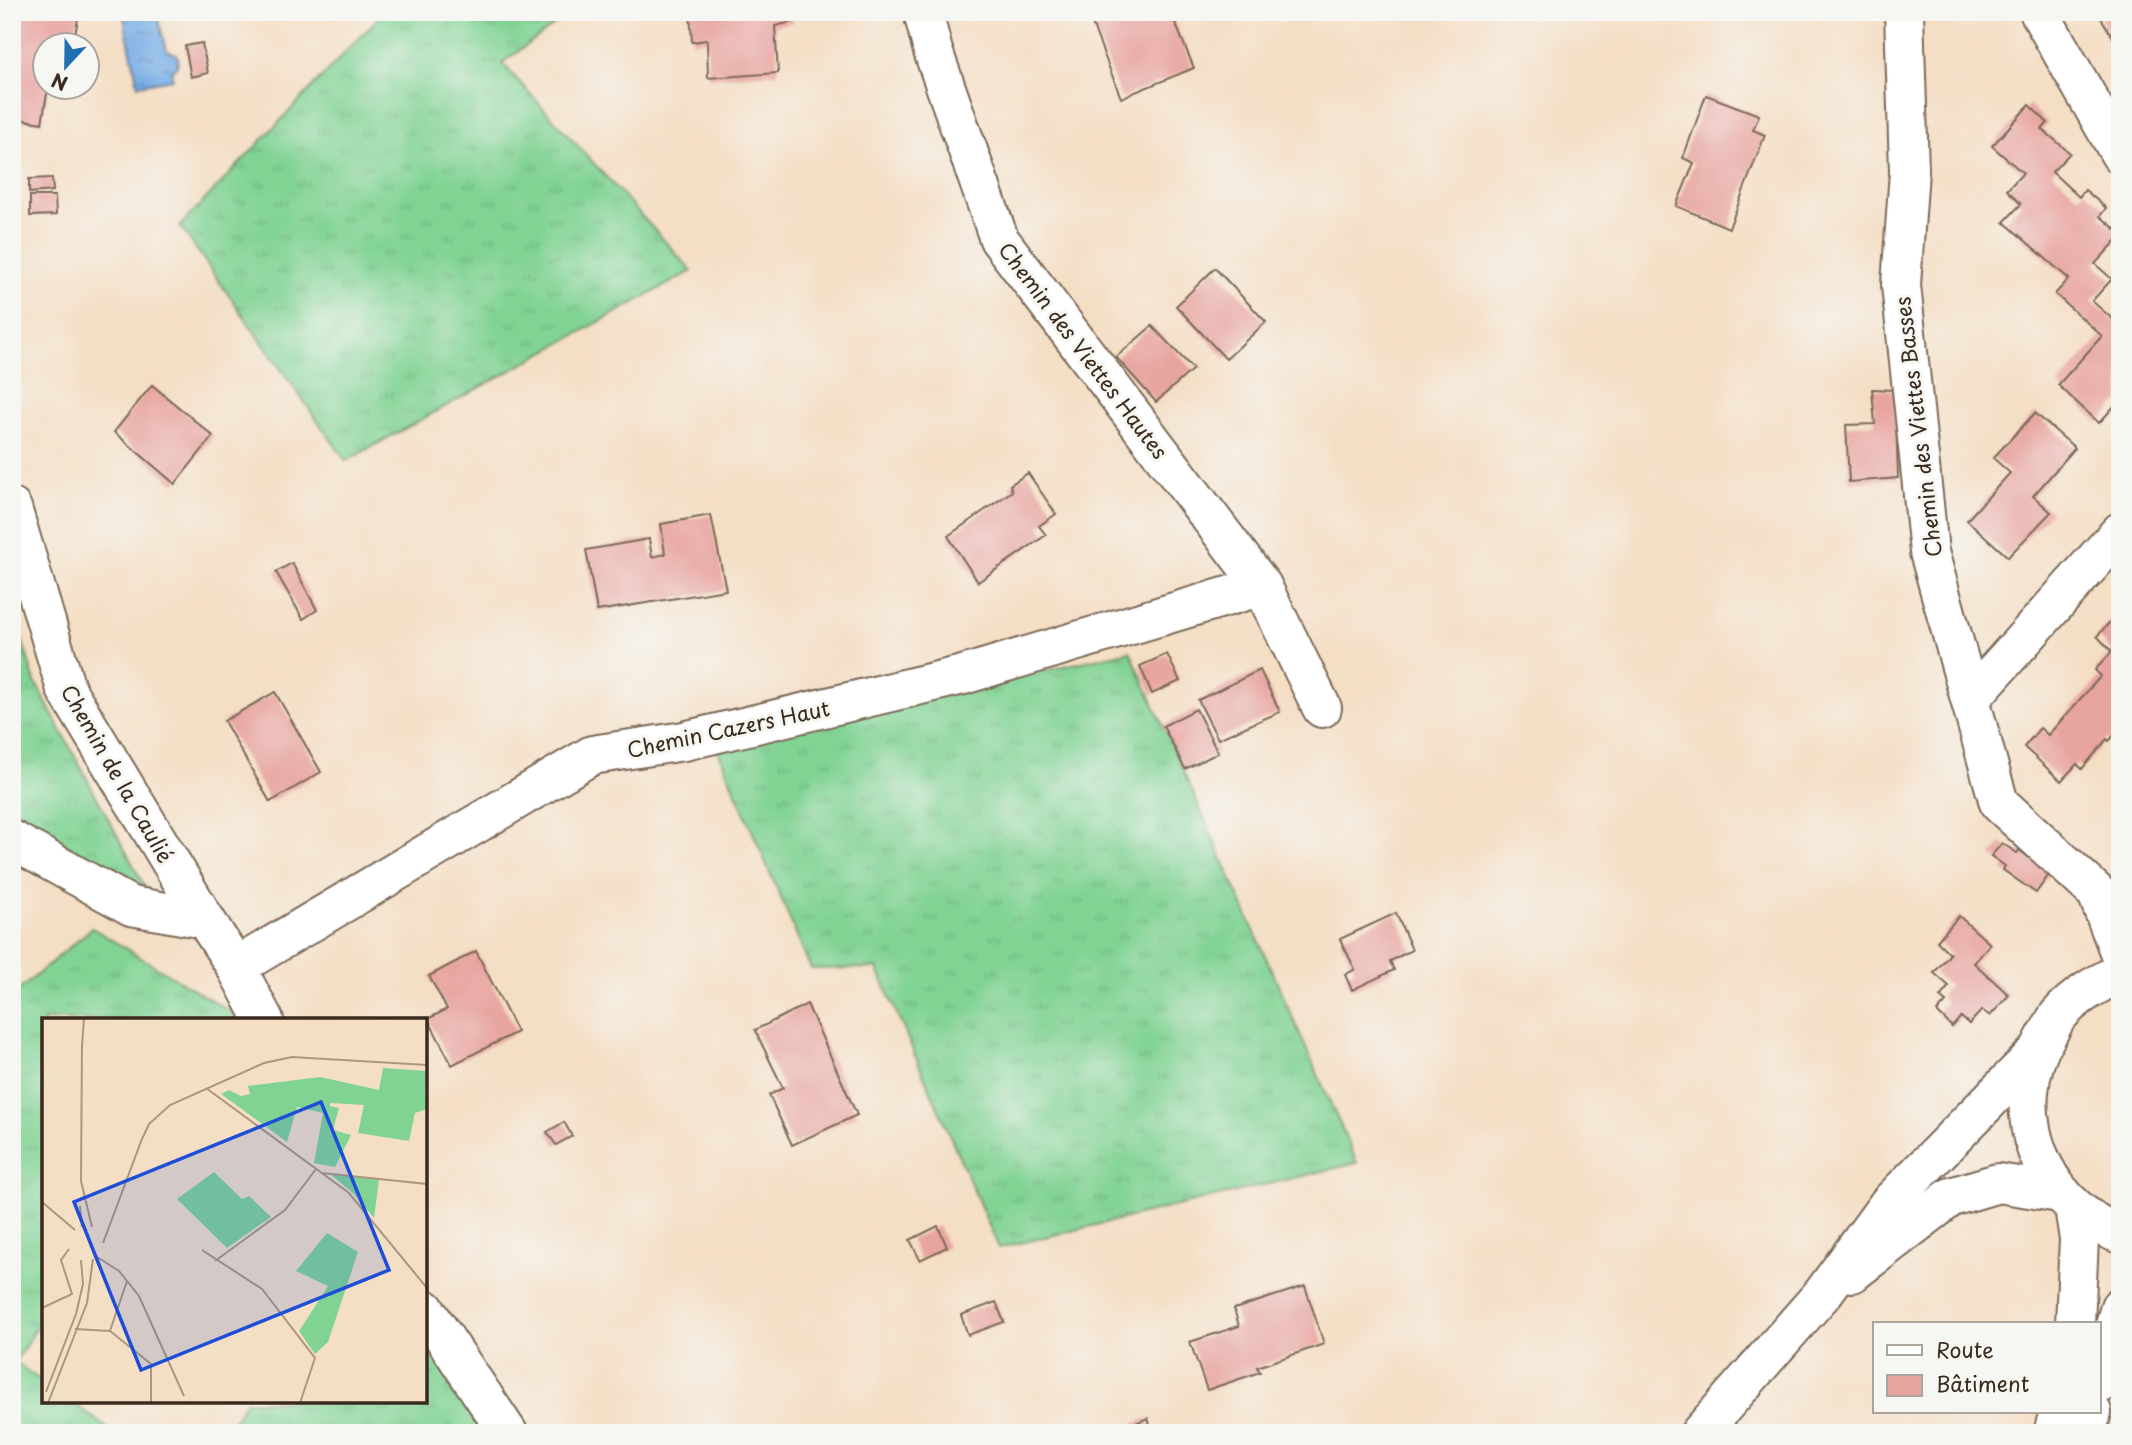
<svg xmlns="http://www.w3.org/2000/svg" width="2132" height="1445" font-family="'Playpen Sans',sans-serif">
<defs>
<pattern id="grass-tufts" width="24" height="20" patternUnits="userSpaceOnUse" patternTransform="scale(1.75)"><rect width="24" height="20" fill="#81d394"/><path d="M3 7l-1-3M5 7V3M7 7l1-3M15 17l-1-3M17 17v-4M19 17l1-3" fill="none" stroke="#70b57f"/></pattern>
<pattern id="water-ripples" width="26" height="14" patternUnits="userSpaceOnUse" patternTransform="scale(1.75)"><rect width="26" height="14" fill="#78ade6"/><path d="M2 4q2-2 4 0t4 0M15 11q2-2 4 0t4 0" fill="none" stroke="#648dba"/></pattern>
</defs>
<rect width="100%" height="100%" fill="#f6f6f2"/>
<filter id="ink" filterUnits="userSpaceOnUse"><feTurbulence type="fractalNoise" baseFrequency=".0143" numOctaves="2"/><feDisplacementMap in="SourceGraphic" scale="14" xChannelSelector="R" yChannelSelector="G"/><feConvolveMatrix kernelMatrix="1 2 1 2 8 2 1 2 1" color-interpolation-filters="sRGB"/></filter>
<filter id="wash" filterUnits="userSpaceOnUse"><feTurbulence type="fractalNoise" baseFrequency=".00686" numOctaves="4" result="noise"/><feDisplacementMap in="SourceGraphic" scale="28" xChannelSelector="R" yChannelSelector="G"/><feGaussianBlur stdDeviation="1.57" result="paint"/><feColorMatrix in="noise" values="0 0 0 0 0 0 0 0 0 0 0 0 0 0 0 0 0 1.4 0 .05"/><feComposite in="paint" operator="in"/></filter>
<g filter="url(#wash)">
<rect width="100%" height="100%" fill="#f4dec4"/>
<g fill="url(#grass-tufts)" stroke="#5e7e59" stroke-width="2">
<path d="M384 12H572L502 63 692 271 346 461 180 226Z"/>
<path d="M12 606 35 682 146 889 12 815Z"/>
<path d="M1130 651 1357 1163 999 1248 877 968 811 969 716 746Z"/>
<path d="M92 928 236 1015 233 1020H44V1316L15 1362 44 1383V1401H70L114 1433H12V996Z"/>
<path d="M425 1336 486 1433H226L246 1401H425Z"/>
</g>
<path fill="url(#water-ripples)" stroke="#5a6c82" stroke-width="2" d="M131 12H156L167 51 176 54 178 58 177 66 171 72 173 79 138 85 123 14Z"/>
<g id="blocks">
<g fill="#e8a5a0">
<path d="M12 12 79 13 73 46H46V88H48L42 123 12 118Z"/>
<path d="M690 12H792L793 22 775 26 778 73 708 78 707 40 692 42Z"/>
<path d="M1097 12H1161L1163 19 1172 15 1194 68 1121 98 1089 16Z"/>
<path d="M2110 12H2120V49L2101 18Z"/>
<path d="M202 43 208 73 191 77 185 46Z"/>
<path d="M1706 95 1759 115 1753 130 1765 135 1729 228 1676 206 1694 163 1683 158Z"/>
<path d="M2029 105 2048 123 2042 129 2070 153 2052 172 2079 197 2085 190 2106 208 2100 216 2120 233V237L2095 264 2112 279 2092 301 2116 322 2120 318V400L2099 423 2058 385 2102 336 2055 294 2069 279 2004 222 2021 204 2007 190 2023 173 1992 146Z"/>
<path d="M52 178 53 191 29 193V179Z"/>
<path d="M30 196H55L56 215 30 216Z"/>
<path d="M1215 268 1266 322 1226 359 1176 306Z"/>
<path d="M1152 326 1193 369 1156 402 1116 357Z"/>
<path d="M152 385 213 436 175 484 114 432Z"/>
<path d="M1872 389 1895 390 1898 478 1849 482 1846 425 1875 424Z"/>
<path d="M2035 413 2075 448 2033 496 2051 512 2008 557 1967 520 2010 473 1993 458Z"/>
<path d="M1028 473 1056 514 1039 526 1046 535 978 582 948 536 1012 491 1010 485Z"/>
<path d="M711 515 726 590 597 611 586 550 649 539 652 557 665 554 661 524Z"/>
<path d="M292 563 317 610 303 619 276 572Z"/>
<path d="M2120 611V729L2109 741 2107 739 2082 769 2077 764 2061 781 2024 747 2040 728 2048 735 2101 676 2095 670 2112 652 2097 636Z"/>
<path d="M1167 654 1180 681 1152 694 1140 666Z"/>
<path d="M1260 670 1280 712 1218 739 1198 700Z"/>
<path d="M275 692 321 772 270 802 224 721Z"/>
<path d="M1196 709 1218 753 1185 769 1163 726Z"/>
<path d="M2002 843 2017 853 2019 850 2050 873 2036 893 2003 870 2005 866 1991 856Z"/>
<path d="M1396 913 1412 950 1390 961 1394 970 1352 990 1345 975 1355 969 1340 939Z"/>
<path d="M1959 916 1990 944 1974 963 2009 995 1990 1016 1982 1010 1969 1024 1961 1017 1952 1027 1937 1012 1946 1002 1940 997 1949 986 1934 973 1950 954 1937 941Z"/>
<path d="M476 951 517 1032 452 1065 428 1019 447 1009 429 976Z"/>
<path d="M807 1004 857 1115 792 1145 769 1095 783 1088 755 1030Z"/>
<path d="M564 1122 572 1136 556 1145 547 1132Z"/>
<path d="M938 1226 947 1247 920 1260 910 1240Z"/>
<path d="M1305 1286 1324 1344 1257 1367 1260 1372 1207 1390 1190 1342 1239 1326 1234 1309Z"/>
<path d="M996 1302 1004 1322 968 1335 961 1315Z"/>
<path d="M1148 1418 1153 1433H1127L1125 1427Z"/>
</g>
</g>
</g>
<g filter="url(#ink)">
<use href="#blocks" fill-opacity="0" stroke="#7c6958" stroke-width="2"/>
<g fill="none" stroke-linecap="round" stroke-linejoin="round">
<g stroke="#7c6958" stroke-width="42">
<g id="minor">
<path d="M923 12 933 51 999 239 1262 586 1322 708"/>
<path d="M1904 12 1909 171 1901 285 1929 552 1999 803 2097 893 2120 954"/>
<path d="M2041 12 2040 14 2120 154"/>
<path d="M12 508 66 689 205 919 236 967 264 1020"/>
<path d="M1971 698 2120 532"/>
<path d="M12 840 131 906 205 919"/>
<path d="M236 967 592 755 684 741 963 675 1262 586"/>
<path d="M2074 1207 2079 1239 2075 1324"/>
<path d="M425 1309 508 1433"/>
<path d="M2099 1384 2120 1307"/>
<path d="M2053 1433 2059 1412"/>
<path d="M2085 1433 2092 1412"/>
</g>
</g>
<g stroke="#7c6958" stroke-width="42">
<g id="major">
<path d="M2120 973C2097 984 2075 996 2058 1016 2054 1021 2051 1029 2047 1035 2004 1108 2039 1205 2120 1234"/>
<path d="M1852 1273 1951 1197 1998 1183 2060 1193"/>
<path d="M1700 1433 1824 1292 1889 1203 2037 1052"/>
</g>
</g>
<use href="#minor" stroke="#fff" stroke-width="38"/>
<use href="#major" stroke="#fff" stroke-width="38"/>
</g>
</g>
<g text-anchor="middle" dominant-baseline="central" stroke-width="6" stroke-linejoin="round" paint-order="stroke">
<g font-size="21" fill="#3b2a1e" stroke="#f6f6f2">
<text transform="translate(1084 350) rotate(53)">Chemin des Viettes Hautes</text>
<text transform="translate(1917 427) rotate(-97)">Chemin des Viettes Basses</text>
<text transform="translate(728 728) rotate(-12)">Chemin Cazers Haut</text>
<text transform="translate(118 773) rotate(60)">Chemin de la Caulié</text>
</g>
</g>
<g transform="translate(42 1018)">
<rect width="385" height="385" fill="#f4dec4"/>
<path d="M341 50 385 53V91L373 95 367 123 316 115 322 87 288 85V88L297 90 291 112 309 117 293 149 272 145 281 95 255 89 245 124 179 76 187 72 199 78 208 76 206 68 278 59 337 72ZM172 154 200 181 207 178 229 199 185 230 135 181ZM288 156 337 162 332 200 311 175ZM285 215 316 234 286 324 273 336 257 313 286 268 254 253Z" fill="#81d394"/>
<path fill="none" stroke="#aa9682" stroke-width="2" d="M40 25 39 163 50 209M40 28 42 0M164 70 307 175 385 270M280 155 385 166M0 184 33 212M38 188 40 209M61 225 100 121 107 106 128 87 222 45 250 39 385 47M160 232 220 271 273 340 258 385M55 239 77 253 97 278 142 378M173 243 243 192 274 151M85 263 68 313 109 346V385M0 290 30 276 19 242 27 231M33 311 68 313M4 374 34 296 41 266 39 242M6 385 45 285 51 241"/>
<path fill="#1d4ed8" fill-opacity="0.15" stroke="#1d4ed8" stroke-width="3.5" d="M279 84 347 252 99 352 32 184Z"/>
<rect width="385" height="385" fill="none" stroke="#3b2a1e" stroke-width="3.5"/>
</g>
<rect width="2132" height="1445" fill="none" stroke="#f6f6f2" stroke-width="42"/>
<rect x="1873" y="1322" width="228" height="91" fill="#f6f6f2" stroke="#aba49d" stroke-width="2"/>
<rect x="1887" y="1345" width="35" height="10" fill="#ffffff" stroke="#aba49d" stroke-width="2"/>
<text x="1936" y="1358" font-size="21" fill="#3b2a1e">Route</text>
<rect x="1887" y="1375" width="35" height="21" fill="#e8a5a0" stroke="#aba49d" stroke-width="2"/>
<text x="1936" y="1392" font-size="21" fill="#3b2a1e">Bâtiment</text>
<g transform="translate(66 66) rotate(202)"><circle r="33" fill="#f6f6f2" stroke="#aba49d" stroke-width="2"/>
<path d="M0-5L12 26L0 18L-12 26Z" fill="#1f6fb2"/>
<text y="-10" font-size="19" font-weight="bold" text-anchor="middle" fill="#3b2a1e">N</text>
</g>
</svg>
